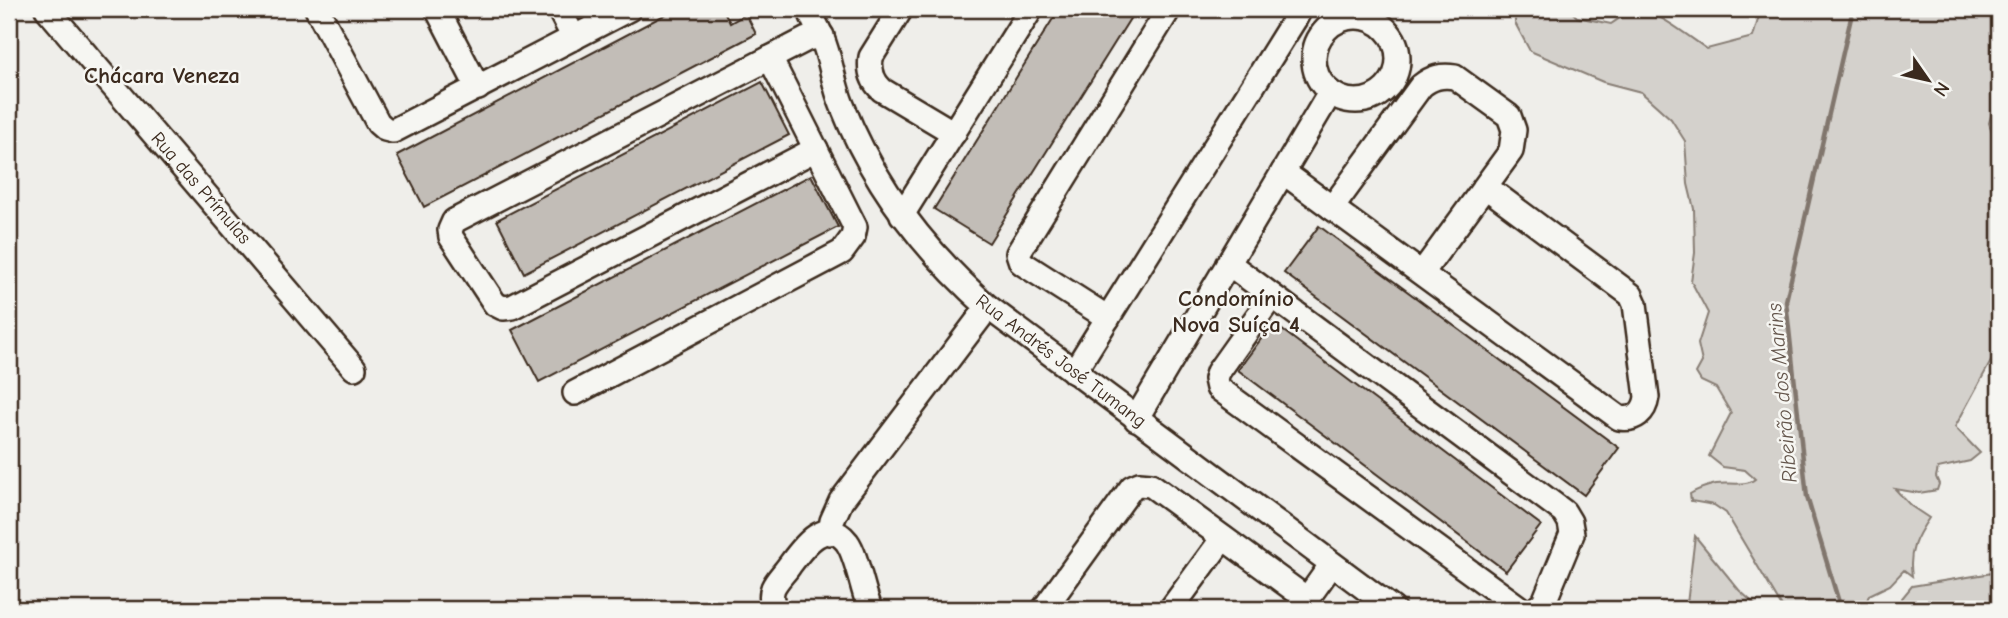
<svg xmlns="http://www.w3.org/2000/svg" width="2008" height="618" font-family="'Comic Neue',sans-serif">
<rect width="100%" height="100%" fill="#efeeea"/>
<filter id="ink" filterUnits="userSpaceOnUse"><feTurbulence type="fractalNoise" baseFrequency=".0143" numOctaves="2"/><feDisplacementMap in="SourceGraphic" scale="14" xChannelSelector="R" yChannelSelector="G"/><feConvolveMatrix kernelMatrix="1 2 1 2 8 2 1 2 1" color-interpolation-filters="sRGB"/></filter>
<g filter="url(#ink)">
<g fill="#d4d1cc" stroke="#887e75" stroke-width="2">
<path d="M1515 9H1569L1577 17 1611 24C1619 19 1630 9 1640 10 1657 11 1692 39 1707 49L1753 37 1761 9H1999V87L1989 123 1999 152V322L1995 354 1955 427 1980 453 1970 461 1938 468 1936 477 1939 484 1937 490 1919 493 1895 489 1911 506 1929 518C1916 537 1908 552 1912 576L1904 570 1890 585 1869 595 1864 609H1791L1782 607 1726 513 1714 505 1691 501 1690 494C1698 489 1707 486 1716 484 1729 482 1745 487 1755 479L1745 470 1723 467 1709 456 1731 413 1716 388 1701 381 1696 373 1702 362 1698 344 1708 313 1691 281 1695 253 1694 209 1688 184 1685 141 1671 119 1641 92 1603 82 1530 51 1515 23Z"/>
<path d="M1695 536 1739 590 1760 609H1688L1687 604Z"/>
<path d="M1999 572V609H1893L1912 586Z"/>
</g>
<g fill="none" stroke-linecap="round" stroke-linejoin="round">
<path stroke="#81766d" stroke-width="4.5" d="M1841 609 1807 497 1786 301 1853 9"/>
</g>
<g fill="#c2bdb7" stroke="#3b2a1e" stroke-width="2">
<path d="M683 9H723L730 23 746 14 756 34 424 207 397 155 674 10 675 13Z"/>
<path d="M1059 9H1136L989 243 934 209Z"/>
<path d="M762 82 789 135 524 273 497 220Z"/>
<path d="M811 175 838 227 539 382 512 330Z"/>
<path d="M1319 226 1619 448 1584 495 1284 273Z"/>
<path d="M1273 323 1541 525 1506 571 1238 370Z"/>
</g>
<g fill="none" stroke-linecap="round" stroke-linejoin="round">
<g stroke="#3b2a1e" stroke-width="28">
<g id="minor">
<path d="M47 9 354 368"/>
<path d="M317 9 378 123 385 129 393 131 629 9"/>
<path d="M437 9 478 88"/>
<path d="M559 9 574 38"/>
<path d="M810 9C812 20 818 27 822 38 831 59 833 83 842 105 873 184 925 251 988 307L1393 609"/>
<path d="M901 9 871 57C869 70 872 81 882 90L954 133"/>
<circle cx="1356" cy="59" r="42"/>
<path d="M816 149 512 307 503 308 495 304 451 237 450 230 454 221 807 39 822 36"/>
<path d="M1283 172 1619 418C1635 421 1645 412 1647 397L1635 304 1631 295 1486 187"/>
<path d="M1332 208 1421 86C1432 77 1441 75 1455 77L1509 116 1514 130 1511 151 1422 273"/>
<path d="M902 215 1031 9"/>
<path d="M1228 263 1564 512 1570 522 1572 534 1544 602 1536 609"/>
<path d="M1272 296 1218 372 1216 379 1218 388 1521 609"/>
<path d="M1108 318 1025 265 1021 262 1018 253 1169 9"/>
<path d="M1074 372 1296 17 1300 9"/>
<path d="M575 393 842 252 853 237 855 227 770 58"/>
<path d="M1136 419 1330 93"/>
<path d="M830 533 832 521 841 501 988 307"/>
<path d="M774 609C772 602 770 595 773 588 776 581 784 573 789 566 801 550 825 514 847 542 856 554 862 587 868 603L865 609"/>
<path d="M1044 609 1132 487 1139 484 1151 485 1307 599"/>
<path d="M1171 609 1223 538"/>
<path d="M1300 609 1332 564"/>
</g>
</g>
<use href="#minor" stroke="#f6f6f2" stroke-width="23"/>
</g>
</g>
<g text-anchor="middle" dominant-baseline="central" stroke-width="5" stroke-linejoin="round" paint-order="stroke">
<g font-size="19" fill="#3b2a1e" stroke="#f6f6f2">
<text transform="translate(201 188) rotate(49)">Rua das Prímulas</text>
<text transform="translate(1061 361) rotate(37)">Rua Andrés José Tumang</text>
</g>
<g font-size="21" font-style="italic" fill="#64564c" stroke="#f6f6f2">
<text transform="translate(1782 393) rotate(-95)">Ribeirão dos Marins</text>
</g>
<g font-size="23" font-weight="bold" fill="#3b2a1e" stroke="#f6f6f2">
<text x="162" y="75">Chácara Veneza</text>
<text x="1236" y="298">Condomínio<tspan x="1236" dy="26">Nova Suíça 4</tspan></text>
</g>
</g>
<rect width="2008" height="618" fill="none" stroke="#f6f6f2" stroke-width="35"/>
<rect x="18" y="18" width="1973" height="583" fill="none" stroke="#3b2a1e" stroke-width="2.5" filter="url(#ink)"/>
<g transform="translate(1928 80) rotate(124)" stroke="#f6f6f2" stroke-width="5" paint-order="stroke">
<path d="M0-5L12 26L0 18L-12 26Z" fill="#3b2a1e"/>
<text y="-10" font-size="19" font-weight="bold" text-anchor="middle" fill="#3b2a1e">N</text>
</g>
</svg>
